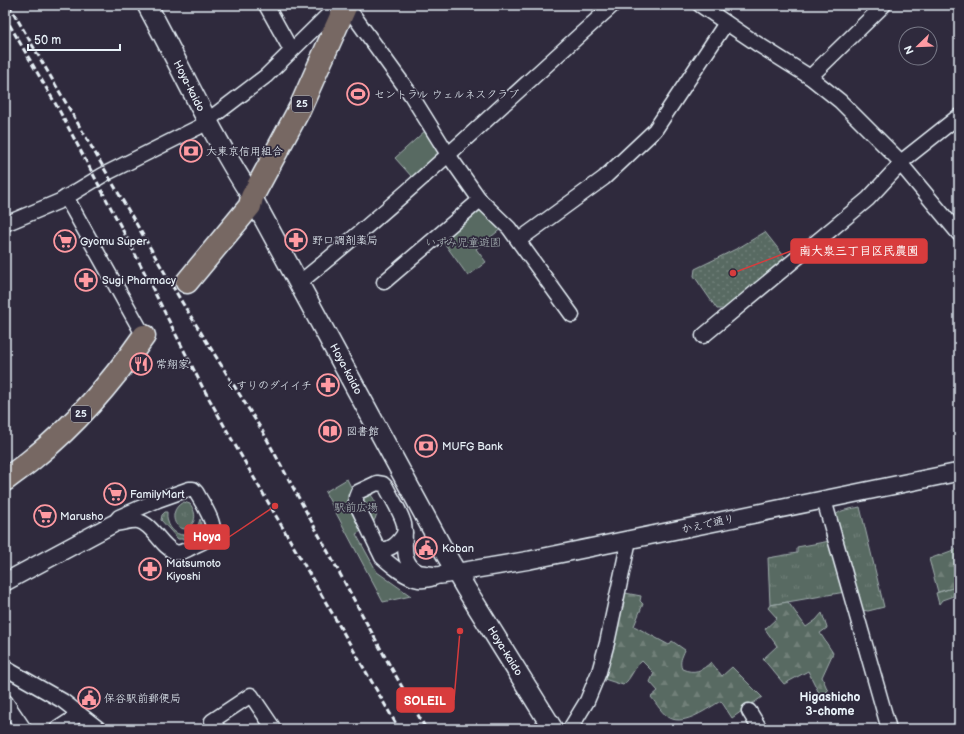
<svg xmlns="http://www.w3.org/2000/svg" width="964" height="734" font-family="'Balsamiq Sans','Klee One',sans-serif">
<defs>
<pattern id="grass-tufts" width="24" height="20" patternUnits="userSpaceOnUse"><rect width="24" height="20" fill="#596a62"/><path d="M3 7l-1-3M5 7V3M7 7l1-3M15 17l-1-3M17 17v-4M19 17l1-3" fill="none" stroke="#718079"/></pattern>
<pattern id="forest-firs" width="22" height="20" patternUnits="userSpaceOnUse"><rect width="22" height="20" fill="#596a62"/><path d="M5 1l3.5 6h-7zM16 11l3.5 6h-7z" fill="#718079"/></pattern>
<pattern id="garden-dots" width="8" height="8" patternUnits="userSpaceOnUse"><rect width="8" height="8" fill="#596a62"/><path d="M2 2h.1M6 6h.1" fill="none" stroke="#718079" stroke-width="1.8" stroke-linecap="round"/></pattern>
</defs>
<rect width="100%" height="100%" fill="#2f2a3d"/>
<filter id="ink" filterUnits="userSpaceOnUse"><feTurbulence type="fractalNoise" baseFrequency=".025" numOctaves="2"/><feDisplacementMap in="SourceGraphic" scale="8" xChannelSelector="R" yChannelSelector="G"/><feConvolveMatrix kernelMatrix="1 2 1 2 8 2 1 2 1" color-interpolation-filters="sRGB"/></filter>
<g filter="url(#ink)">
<g fill="url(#grass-tufts)" stroke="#a0aead">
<path d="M184 502 190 504C197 513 197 525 184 529 170 526 171 507 184 502Z"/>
<path d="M860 507 884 607 868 611 862 610 835 516C840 509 852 509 860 507Z"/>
<path d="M165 512H167C165 537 194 545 200 519 205 532 190 540 178 539L161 520 162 515Z"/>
<path d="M830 541 845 592 770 605 768 558 797 553V547Z"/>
<path d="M959 586V594L942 600 939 604 936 593Z"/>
</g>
<g fill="url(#forest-firs)" stroke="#a0aead">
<path d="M959 548V586L938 592 929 559Z"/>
<path d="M620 592 641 596 640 601 643 604 634 626 669 645 672 641 685 650C682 657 679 662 682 669 694 674 702 671 711 662L722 676 732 667 762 697 732 718 721 701C708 708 685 726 670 718 662 714 657 704 651 697L658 691 650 682 654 673 642 661C633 668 632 678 623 685L601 678Z"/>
<path d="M788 602 806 627 816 620 822 613 827 628 820 633 833 653 822 677 828 691 820 695 808 671 784 684 763 659 777 646 765 629 777 618 768 608 770 605Z"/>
</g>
<g fill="#596a62" stroke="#a0aead">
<path d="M426 130 438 150V154L412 177 395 158Z"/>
<path d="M479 209 483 210 502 228 476 249 486 262 468 276 442 240Z"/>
<path d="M347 479 351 487 357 485C370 490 383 505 374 521 370 527 363 530 356 534L377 572 411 596 383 602 325 492Z"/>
</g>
<path fill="url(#garden-dots)" stroke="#a0aead" d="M765 232 787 260 724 311 722 309H717L694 276 695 269 740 247Z"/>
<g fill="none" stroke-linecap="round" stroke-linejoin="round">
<g stroke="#e8f1f8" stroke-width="17">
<g id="minor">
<path d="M266 5 291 50"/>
<path d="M343 5 354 16 411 95 449 156 480 200 509 228 572 315"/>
<path d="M700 5 756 43 810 77 840 101 897 158 905 169 959 234"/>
<path d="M810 77 884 5"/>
<path d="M66 197 144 336"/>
<path d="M5 224 60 201 103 175 199 127 266 76 338 5"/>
<path d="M519 240 604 178 655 130 726 23"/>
<path d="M384 282 480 200"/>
<path d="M299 283C408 195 509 98 613 5"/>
<path d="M703 336 868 199 906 158 959 116"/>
<path d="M377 483 383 484 386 487C392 499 401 512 404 524 407 540 399 564 419 572 423 573 435 574 441 575 434 578 427 581 419 580 406 578 392 566 382 557L356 503V497L358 492Z"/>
<path d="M189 489H193L196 492C201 501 219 527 211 536 208 540 201 543 196 545 190 548 181 554 175 552 161 547 153 524 138 521 130 520 121 524 113 524L119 517 158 500Z"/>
<path d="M824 500 889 729"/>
<path d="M378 548C389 553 400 542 405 532"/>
<path d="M5 668 63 701 99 729"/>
<path d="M5 701 24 729"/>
<path d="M749 711 760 729"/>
<path d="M57 729 80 714"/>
<path d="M218 729 212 721 251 695 274 729"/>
<path d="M570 729 587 701 599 672 607 643 629 540"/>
</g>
</g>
<g stroke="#e8f1f8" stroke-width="20">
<g id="tertiary">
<path d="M441 575 530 560 959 472"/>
<path d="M5 582 113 524"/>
</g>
</g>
<g stroke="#e8f1f8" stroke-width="22">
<path id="secondary" d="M147 5C182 69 212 136 252 197L445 553 466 589 553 729"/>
</g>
<g stroke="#e8f1f8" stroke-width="25">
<g id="primary">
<path d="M187 282 250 206 252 197 300 108 346 5"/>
<path d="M5 480C15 472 26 465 36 456 77 423 114 379 144 336"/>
</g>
</g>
<use href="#minor" stroke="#2f2a3d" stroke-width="14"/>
<use href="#tertiary" stroke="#2f2a3d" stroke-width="17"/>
<use href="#secondary" stroke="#2f2a3d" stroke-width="19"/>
<use href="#primary" stroke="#776864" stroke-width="22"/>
<g stroke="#e8f1f8" stroke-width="3" stroke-dasharray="6 3" stroke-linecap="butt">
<path d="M9 5 180 299 263 432 384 655 426 729"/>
<path d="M5 17 59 110 129 242 202 386 235 445 399 729"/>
</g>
</g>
</g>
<defs>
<g id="stadium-ring" transform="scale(1.15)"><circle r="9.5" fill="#2f2a3d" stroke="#ff9aa2" stroke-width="1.5"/><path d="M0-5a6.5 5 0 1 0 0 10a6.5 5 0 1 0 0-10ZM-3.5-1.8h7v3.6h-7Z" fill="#ff9aa2"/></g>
<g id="bank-ring" transform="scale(1.15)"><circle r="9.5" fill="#2f2a3d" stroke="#ff9aa2" stroke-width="1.5"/><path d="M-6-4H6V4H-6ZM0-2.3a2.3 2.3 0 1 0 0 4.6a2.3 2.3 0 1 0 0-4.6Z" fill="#ff9aa2"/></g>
<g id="pharmacy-ring" transform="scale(1.15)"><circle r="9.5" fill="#2f2a3d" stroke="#ff9aa2" stroke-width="1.5"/><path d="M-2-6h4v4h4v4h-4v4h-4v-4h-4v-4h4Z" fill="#ff9aa2"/></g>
<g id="supermarket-ring" transform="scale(1.15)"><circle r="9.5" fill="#2f2a3d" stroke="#ff9aa2" stroke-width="1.5"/><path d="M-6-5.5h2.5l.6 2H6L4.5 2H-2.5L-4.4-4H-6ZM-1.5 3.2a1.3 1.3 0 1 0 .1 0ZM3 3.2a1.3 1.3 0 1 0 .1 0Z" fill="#ff9aa2"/></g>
<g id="restaurant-ring" transform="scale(1.15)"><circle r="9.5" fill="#2f2a3d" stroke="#ff9aa2" stroke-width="1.5"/><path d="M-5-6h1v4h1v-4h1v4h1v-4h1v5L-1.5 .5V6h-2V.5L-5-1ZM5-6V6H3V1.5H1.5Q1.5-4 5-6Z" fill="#ff9aa2"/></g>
<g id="library-ring" transform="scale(1.15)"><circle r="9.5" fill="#2f2a3d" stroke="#ff9aa2" stroke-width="1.5"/><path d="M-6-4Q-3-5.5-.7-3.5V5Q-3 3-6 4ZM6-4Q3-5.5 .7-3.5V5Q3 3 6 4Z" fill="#ff9aa2"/></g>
<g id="civic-ring" transform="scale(1.15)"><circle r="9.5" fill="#2f2a3d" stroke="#ff9aa2" stroke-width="1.5"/><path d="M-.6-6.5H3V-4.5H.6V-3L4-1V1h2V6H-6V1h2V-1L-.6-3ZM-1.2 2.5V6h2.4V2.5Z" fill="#ff9aa2"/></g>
</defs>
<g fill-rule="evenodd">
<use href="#stadium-ring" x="358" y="94"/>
<use href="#bank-ring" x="191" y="151"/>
<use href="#pharmacy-ring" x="296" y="240"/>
<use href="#supermarket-ring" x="65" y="241"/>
<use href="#pharmacy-ring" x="86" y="280"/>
<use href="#restaurant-ring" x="141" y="364"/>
<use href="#pharmacy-ring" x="328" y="385"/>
<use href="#library-ring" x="330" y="431"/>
<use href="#bank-ring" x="426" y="446"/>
<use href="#supermarket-ring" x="115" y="494"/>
<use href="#supermarket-ring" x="45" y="516"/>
<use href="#civic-ring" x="426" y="548"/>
<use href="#pharmacy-ring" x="150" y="569"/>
<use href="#civic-ring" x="89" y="698"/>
</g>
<g text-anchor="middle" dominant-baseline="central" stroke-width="3.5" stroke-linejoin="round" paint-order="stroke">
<g fill="#2f2a3d" stroke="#b0b5c0" stroke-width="1">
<rect x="292" y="96" width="20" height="16" rx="3"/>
<rect x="71" y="406" width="20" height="16" rx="3"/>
</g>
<g font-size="10" font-weight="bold" fill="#e8f1f8">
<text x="302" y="104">25</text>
<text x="81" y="414">25</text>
</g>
<g font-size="11" fill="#e8f1f8" stroke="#2f2a3d">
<text transform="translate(189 86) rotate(63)">Hoya-kaido</text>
<text transform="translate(346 369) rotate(62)">Hoya-kaido</text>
<text transform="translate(708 524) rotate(-12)">かえで通り</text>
<text transform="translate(505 651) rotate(58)">Hoya-kaido</text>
</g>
<g font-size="11" fill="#e8f1f8" stroke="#2f2a3d" text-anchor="start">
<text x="374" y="94">セントラル ウェルネスクラブ</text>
<text x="206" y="151">大東京信用組合</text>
<text x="312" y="240">野口調剤薬局</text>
<text x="80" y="241">Gyomu Super</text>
<text x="102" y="280">Sugi Pharmacy</text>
<text x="156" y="364">常翔家</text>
<text x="312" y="385" text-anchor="end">くすりのダイイチ</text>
<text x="346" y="431">図書館</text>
<text x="442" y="446">MUFG Bank</text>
<text x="130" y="494">FamilyMart</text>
<text x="60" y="516">Marusho</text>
<text x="442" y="548">Koban</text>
<text x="166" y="563">Matsumoto<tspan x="166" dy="13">Kiyoshi</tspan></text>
<text x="104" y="698">保谷駅前郵便局</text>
</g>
<g font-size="11" fill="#afbbbc" stroke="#2f2a3d">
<text x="463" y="242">いずみ児童遊園</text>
<text x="356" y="507">駅前広場</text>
</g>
<g font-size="12" font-weight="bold" fill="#e8f1f8" stroke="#2f2a3d">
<text x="830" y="697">Higashicho<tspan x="830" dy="14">3-chome</tspan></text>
</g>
</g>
<path fill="none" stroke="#d83c3d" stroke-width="1.5" d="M733 273L791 251M275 506L229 537M460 631L454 700"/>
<g fill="#d83c3d" stroke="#2f2a3d" stroke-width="1.5">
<circle cx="733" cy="273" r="4"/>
<circle cx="275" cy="506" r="4"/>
<circle cx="460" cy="631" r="4"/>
</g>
<g fill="#d83c3d" stroke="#d83c3d" stroke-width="1.5">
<rect x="791" y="239" width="136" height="24" rx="4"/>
<rect x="185" y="525" width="44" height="24" rx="4"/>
<rect x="397" y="688" width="57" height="24" rx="4"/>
</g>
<g font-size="12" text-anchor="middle" font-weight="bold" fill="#fff">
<text x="859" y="255">南大泉三丁目区民農園</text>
<text x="207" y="541">Hoya</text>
<text x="425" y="705">SOLEIL</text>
</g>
<rect width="964" height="734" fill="none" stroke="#2f2a3d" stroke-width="20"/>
<rect x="10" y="10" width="944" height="714" fill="none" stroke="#e8f1f8" stroke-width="1.5" filter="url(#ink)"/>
<g transform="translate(918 46) rotate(247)"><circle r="19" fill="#2f2a3d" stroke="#797a88"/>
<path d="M0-3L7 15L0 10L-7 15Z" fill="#ff9aa2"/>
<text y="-6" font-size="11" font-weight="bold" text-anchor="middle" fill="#e8f1f8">N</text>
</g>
<path d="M28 44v6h92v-6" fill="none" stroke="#e8f1f8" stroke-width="2"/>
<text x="34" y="44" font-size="12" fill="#e8f1f8" stroke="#2f2a3d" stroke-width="3" paint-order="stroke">50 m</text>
</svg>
